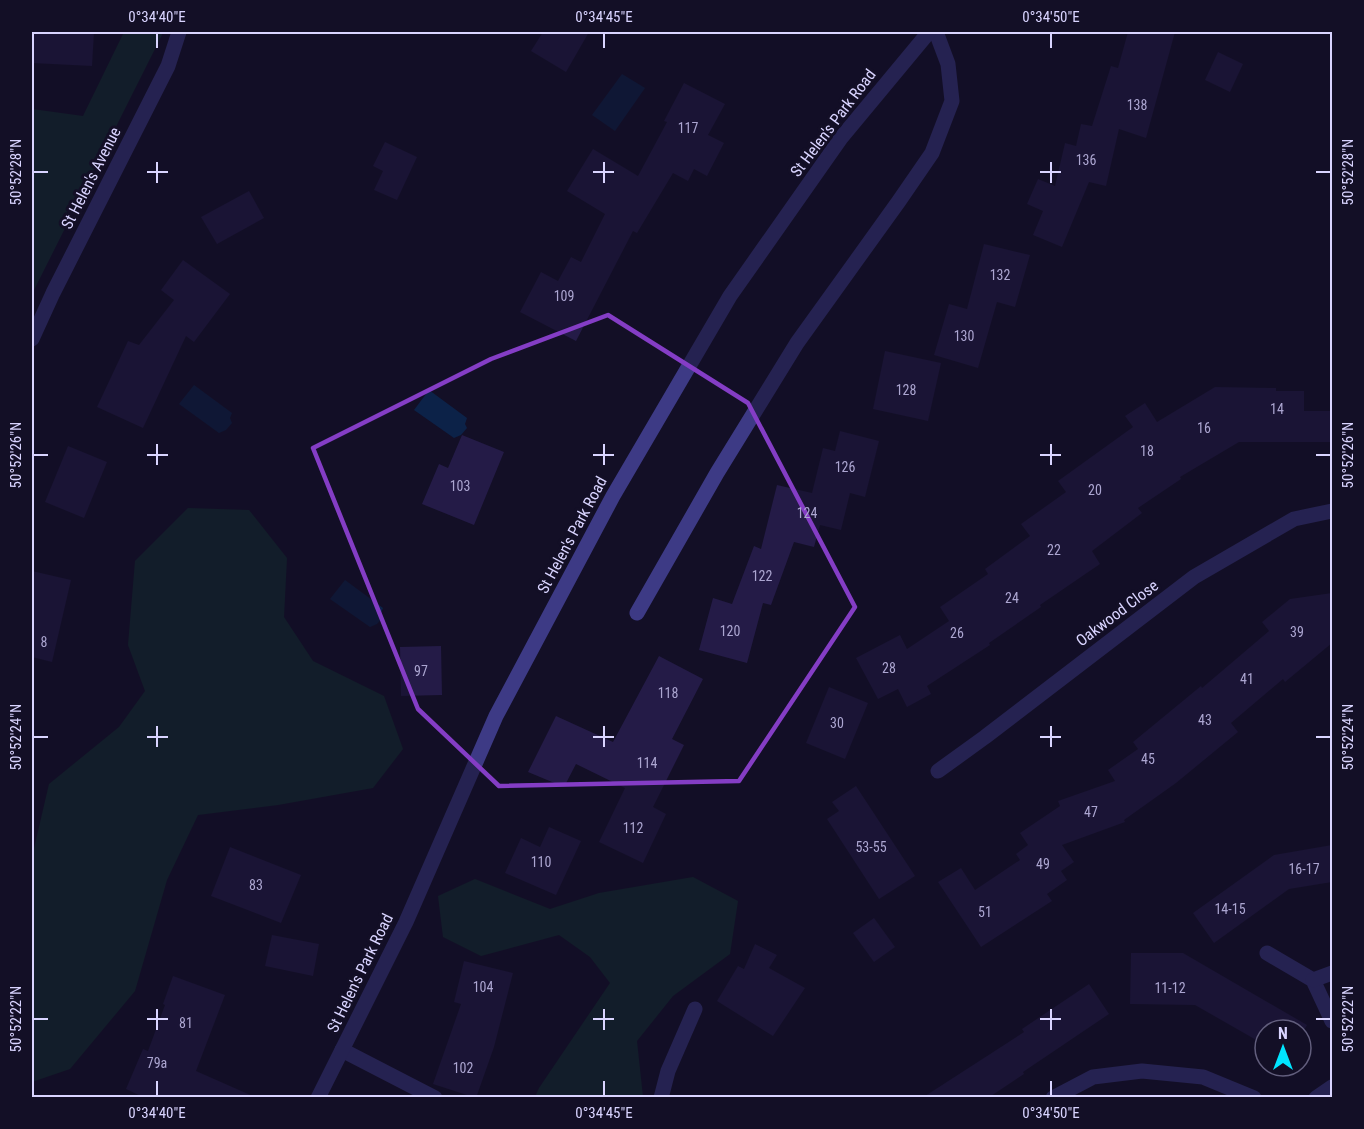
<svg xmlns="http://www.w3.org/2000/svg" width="1364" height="1129" font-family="'Roboto Condensed',sans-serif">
<rect width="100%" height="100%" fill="#130f26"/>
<g fill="#12302f">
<path d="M124 32H161L162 35 32 294V109L83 116Z"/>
<path d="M188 508 249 510 287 558 284 617 313 661 384 696 403 749 373 788 278 805 198 815 167 880 135 991 70 1069 32 1082V857L49 784 119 727 145 691 128 645 135 561Z"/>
<path d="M693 877 738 901 730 954 673 996 637 1041 643 1097H535L539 1088 610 983 590 957 559 935 481 956 443 937 438 896 475 879 550 909 599 893Z"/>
</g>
<g fill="#0c2248">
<path d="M622 74 645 88 615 131 592 115Z"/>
<path d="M194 385 232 413 230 418 232 423 226 430 219 433 179 404Z"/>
<path d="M429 390 467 418 465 424 467 428 461 435 454 438 414 410Z"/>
<path d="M345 580 383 608 381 613 383 617 377 624 370 627 330 599Z"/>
</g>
<g fill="#241b47">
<path d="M32 32H94L92 66 32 63Z"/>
<path d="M543 32H589L566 72 531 51Z"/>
<path d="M1128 32H1175L1146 138 1119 129 1106 186 1089 182 1062 247 1033 235 1043 211 1027 204 1038 179 1055 186 1065 143 1076 146 1081 124 1092 126 1111 66 1118 68Z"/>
<path d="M1218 52 1243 64 1230 92 1205 80Z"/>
<path d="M684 83 725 104 708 135 724 143 707 176 694 169 688 181 673 173 637 233 633 231 576 341 520 312 541 272 558 281 571 257 581 262 605 214 567 191 593 149 638 176 667 122 664 121Z"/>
<path d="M385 142 417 157 397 200 374 190 383 171 373 166Z"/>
<path d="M249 191 264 218 217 244 201 217Z"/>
<path d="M984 244 1030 255 1015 307 997 302 978 368 934 355 949 304 967 309Z"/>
<path d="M183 260 230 294 194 342 186 336 143 428 97 407 128 341 139 345 174 300 161 290Z"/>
<path d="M885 351 941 363 928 421 873 409Z"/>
<path d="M1215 387 1276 388V391H1304V411H1332V442H1239L1180 477 1181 479 1138 508 1142 513 1092 551 1100 564 1040 605 1041 607 989 643 990 645 927 686 931 694 907 707 898 689 878 699 856 658 900 635 907 649 949 621 940 607 988 574 985 569 1030 536 1021 524 1066 492 1058 481 1133 427 1125 416 1145 403 1157 422Z"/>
<path d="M840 431 879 441 865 497 850 493 841 530 820 525 814 547 794 542 771 605 763 603 747 663 699 650 713 598 732 604 754 546 761 549 777 485 812 493 823 448 835 451Z"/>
<path d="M462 435 504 452 474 525 422 504 439 464 448 468Z"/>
<path d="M68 446 107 462 84 518 45 502Z"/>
<path d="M32 571 71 580 52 662 32 657Z"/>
<path d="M1332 593V643L1285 682 1283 679 1231 723 1238 732 1176 783 1124 820 1125 822 1062 845 1074 862 1061 871 1067 880 1047 894 1052 901 981 947 938 882 961 868 975 890 1020 860 1016 854 1028 845 1020 833 1060 806 1058 801 1115 781 1108 770 1138 749 1133 742 1201 686 1202 688 1269 631 1262 622 1290 599Z"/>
<path d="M441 646 442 695 401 696 400 647Z"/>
<path d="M659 656 703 679 672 739 684 745 653 807 666 814 643 863 599 842 625 788 576 764 564 787 528 772 556 716 613 742Z"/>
<path d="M829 687 868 703 845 759 806 743Z"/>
<path d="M856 786 915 876 879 899 827 819 839 811 832 802Z"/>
<path d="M549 827 581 841 556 895 505 873 521 838 540 847Z"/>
<path d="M1332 845V882L1289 889 1214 943 1193 913 1274 855Z"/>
<path d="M230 847 301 875 281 923 211 896Z"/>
<path d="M874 918 895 947 874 962 853 933Z"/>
<path d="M272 935 319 944 313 976 265 966Z"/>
<path d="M755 944 777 955 769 968 805 988 773 1036 717 1001 738 966 744 969Z"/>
<path d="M1131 953H1183L1307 1025 1301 1036V1030H1265V1045L1195 1005 1130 1004Z"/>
<path d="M464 961 513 973 494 1047 476 1098 433 1084 461 1004 454 1002Z"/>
<path d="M173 976 225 995 196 1071 257 1098H145L126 1089 143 1049 148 1051 165 1005 163 1004Z"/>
<path d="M1089 984 1109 1014 1023 1072 1024 1074 988 1098H922L1024 1032 1022 1029Z"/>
</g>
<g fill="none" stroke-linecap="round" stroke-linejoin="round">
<g stroke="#3d3a85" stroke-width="15">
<path d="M342 1050 435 1098"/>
<path d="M661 1098 668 1071 695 1009"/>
</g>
<g stroke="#3d3a85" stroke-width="15">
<path d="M32 339 53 293 168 66 179 32"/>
<path d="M637 613 717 473 797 343 899 201 932 153 952 101 948 64 936 32"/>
<path d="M938 771 985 737 1194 577 1294 519 1332 511"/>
<path d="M1267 953 1313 980 1332 1021"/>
<path d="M1313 980 1332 973"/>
<path d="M318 1098 406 922 496 716 613 496 730 296 841 138 929 32"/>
<path d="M1053 1098 1093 1077 1142 1071 1203 1077 1254 1098"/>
<path d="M1316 1098 1332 1087"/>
</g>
</g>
<path d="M0 0H1364V1129H0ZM608 315 748 403 855 607 739 781 499 786 418 709 313 448 491 359Z" fill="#130f26" fill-opacity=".55" fill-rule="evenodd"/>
<path fill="none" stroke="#843dc5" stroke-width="4.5" stroke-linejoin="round" d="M608 315 748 403 855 607 739 781 499 786 418 709 313 448 491 359Z"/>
<path fill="none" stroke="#d9d4ff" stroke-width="2" d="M157 33V48M604 33V48M1051 33V48M157 162V183M604 162V183M1051 162V183M33 172H48M147 172H168M593 172H614M1040 172H1061M1316 172H1331M157 444V465M604 444V465M1051 444V465M33 455H48M147 455H168M593 455H614M1040 455H1061M1316 455H1331M157 726V747M604 726V747M1051 726V747M33 737H48M147 737H168M593 737H614M1040 737H1061M1316 737H1331M157 1009V1030M604 1009V1030M1051 1009V1030M33 1019H48M147 1019H168M593 1019H614M1040 1019H1061M1316 1019H1331M157 1081V1096M604 1081V1096M1051 1081V1096"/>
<g text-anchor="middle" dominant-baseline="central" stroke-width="6" stroke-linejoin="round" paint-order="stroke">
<g font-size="14" fill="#aca6d1">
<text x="1137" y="105">138</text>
<text x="688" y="128">117</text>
<text x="1086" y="160">136</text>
<text x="1000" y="275">132</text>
<text x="564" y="296">109</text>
<text x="964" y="336">130</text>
<text x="906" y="390">128</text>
<text x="1277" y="409">14</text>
<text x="1204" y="428">16</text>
<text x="1147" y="451">18</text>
<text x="845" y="467">126</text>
<text x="460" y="486">103</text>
<text x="1095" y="490">20</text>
<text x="807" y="513">124</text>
<text x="1054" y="550">22</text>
<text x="762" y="576">122</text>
<text x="1012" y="598">24</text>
<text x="730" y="631">120</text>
<text x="1297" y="632">39</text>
<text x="957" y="633">26</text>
<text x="44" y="642">8</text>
<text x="889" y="668">28</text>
<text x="421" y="671">97</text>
<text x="1247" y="679">41</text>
<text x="668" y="693">118</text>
<text x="1205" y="720">43</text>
<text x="837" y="723">30</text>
<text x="1148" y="759">45</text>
<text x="647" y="763">114</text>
<text x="1091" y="812">47</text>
<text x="633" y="828">112</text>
<text x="871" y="847">53-55</text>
<text x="541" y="862">110</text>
<text x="1043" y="864">49</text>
<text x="1304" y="869">16-17</text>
<text x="256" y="885">83</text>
<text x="1230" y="909">14-15</text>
<text x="985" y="912">51</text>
<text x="483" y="987">104</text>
<text x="1170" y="988">11-12</text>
<text x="186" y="1023">81</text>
<text x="157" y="1063">79a</text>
<text x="463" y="1068">102</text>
</g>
<g font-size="16" fill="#d9d4ff" stroke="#130f26">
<text transform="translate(833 123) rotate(-53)">St Helen's Park Road</text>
<text transform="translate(91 178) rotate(-63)">St Helen's Avenue</text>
<text transform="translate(572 535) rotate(-62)">St Helen's Park Road</text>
<text transform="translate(1117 613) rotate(-37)">Oakwood Close</text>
<text transform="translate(360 973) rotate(-64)">St Helen's Park Road</text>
</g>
</g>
<rect width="1364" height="1129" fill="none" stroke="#130f26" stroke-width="66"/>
<g transform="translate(1283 1048)"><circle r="28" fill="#130f26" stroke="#625e7d" stroke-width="1.5"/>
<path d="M0-4.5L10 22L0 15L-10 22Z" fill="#00e5ff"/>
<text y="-9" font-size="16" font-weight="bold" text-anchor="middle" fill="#d9d4ff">N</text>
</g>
<rect x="33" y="33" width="1298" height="1063" fill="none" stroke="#d9d4ff" stroke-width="2"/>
<g font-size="15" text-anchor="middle" fill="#d9d4ff">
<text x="157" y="22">0°34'40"E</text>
<text x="604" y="22">0°34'45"E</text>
<text x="1051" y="22">0°34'50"E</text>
<text transform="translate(16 172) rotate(-90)" y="5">50°52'28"N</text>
<text transform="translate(1348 172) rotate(-90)" y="5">50°52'28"N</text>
<text transform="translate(16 455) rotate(-90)" y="5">50°52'26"N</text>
<text transform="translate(1348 455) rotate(-90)" y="5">50°52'26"N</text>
<text transform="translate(16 737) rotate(-90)" y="5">50°52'24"N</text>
<text transform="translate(1348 737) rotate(-90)" y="5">50°52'24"N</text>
<text transform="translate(16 1019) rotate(-90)" y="5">50°52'22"N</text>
<text transform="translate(1348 1019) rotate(-90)" y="5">50°52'22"N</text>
<text x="157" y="1118">0°34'40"E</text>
<text x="604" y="1118">0°34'45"E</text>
<text x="1051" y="1118">0°34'50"E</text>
</g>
</svg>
